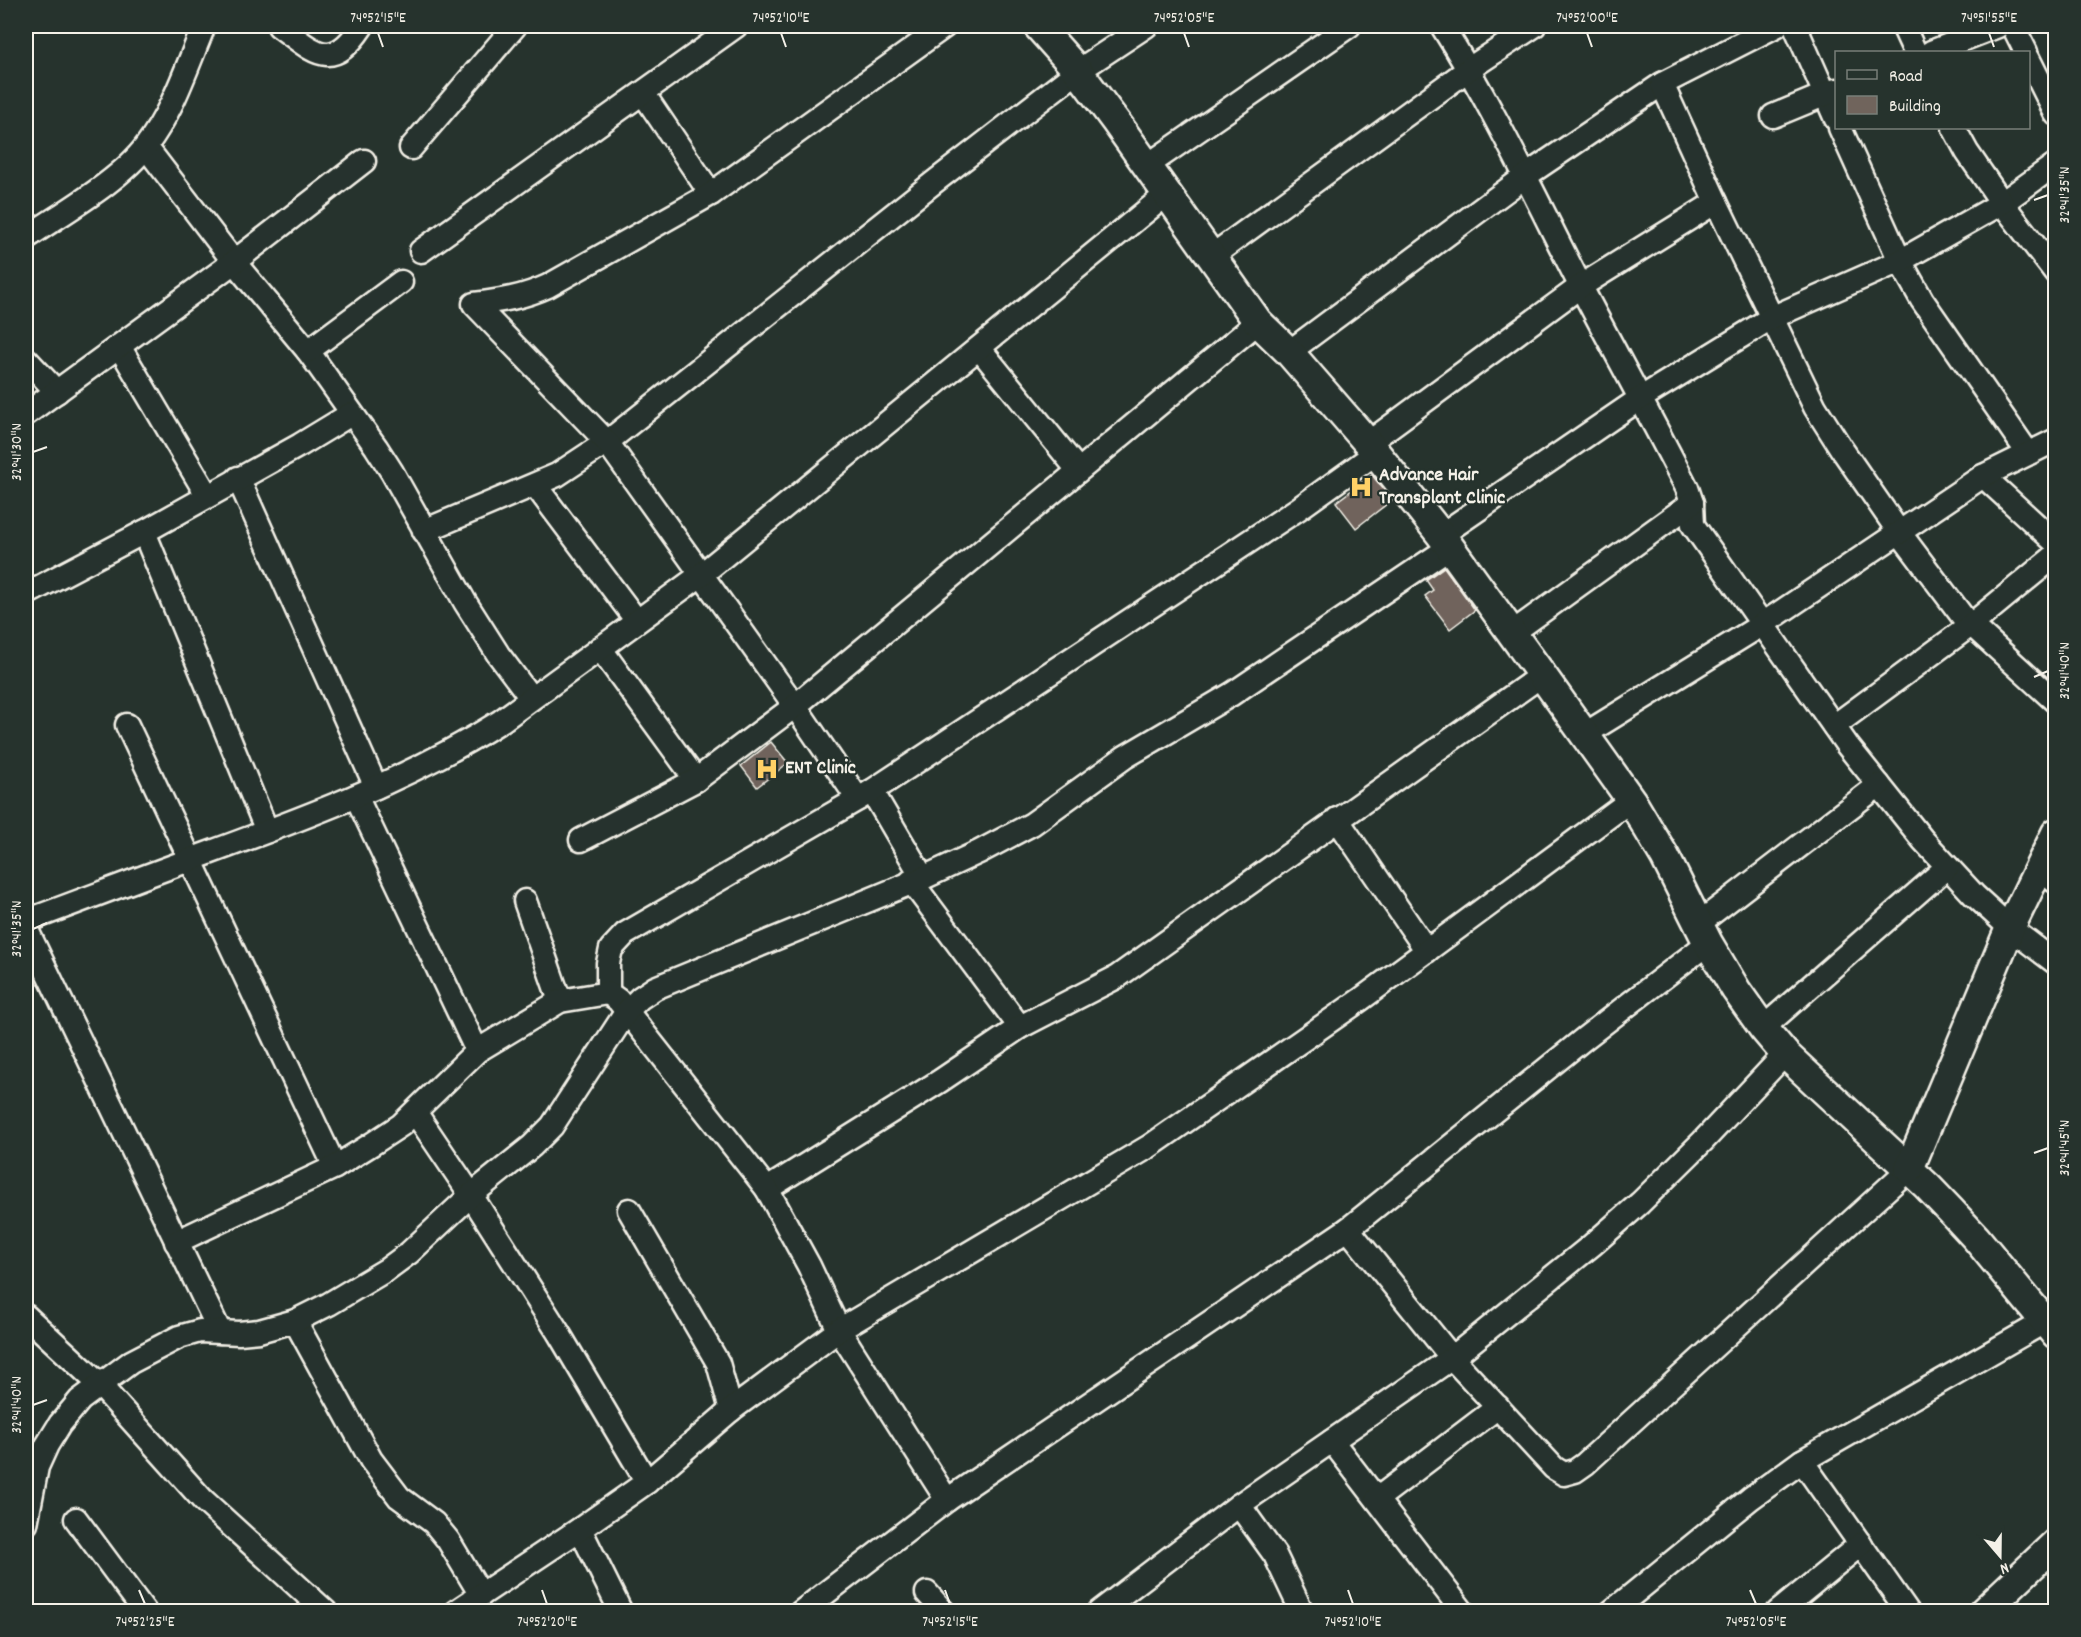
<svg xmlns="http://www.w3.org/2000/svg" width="2081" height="1637" font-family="Dekko,sans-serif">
<rect width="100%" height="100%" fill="#26332d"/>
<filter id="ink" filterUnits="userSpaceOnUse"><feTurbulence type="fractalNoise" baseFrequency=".0167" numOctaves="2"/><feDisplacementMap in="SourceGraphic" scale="12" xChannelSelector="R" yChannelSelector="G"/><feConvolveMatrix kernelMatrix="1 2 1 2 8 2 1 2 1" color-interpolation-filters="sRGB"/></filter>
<g filter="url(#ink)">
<g fill="#70645c" stroke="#f4f1e8" stroke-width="1.5">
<path d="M1372 475 1392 500 1356 528 1336 502Z"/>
<path d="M1444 567 1475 610 1450 629 1425 596 1433 590 1426 580Z"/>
<path d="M771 742 788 763 757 787 741 766Z"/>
</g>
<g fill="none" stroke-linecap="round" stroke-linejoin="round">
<g stroke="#f4f1e8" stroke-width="27">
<g id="minor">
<path d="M279 26C315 52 331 73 362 26"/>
<path d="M1442 26C1495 110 1536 199 1581 287 1616 354 1653 421 1687 488L1692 503 1693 525 1847 745 1923 840 1974 895 2010 928 2056 963"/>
<path d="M1795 26 1836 119"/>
<path d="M1903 26 1915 52"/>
<path d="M2013 26 2026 52"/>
<path d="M1931 52 1998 26"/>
<path d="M2028 58 2056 114"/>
<path d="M643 93 711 194"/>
<path d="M1773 116 1836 90"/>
<path d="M1840 128 1900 261 1922 300 2028 453"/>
<path d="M146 147 234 262 308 351 376 447 392 472 465 602 498 654 531 698"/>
<path d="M411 148 515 26"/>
<path d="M2056 164 2002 203 2056 273"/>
<path d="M1148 165 1349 26"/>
<path d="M1716 202 1815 407 1841 448 1899 532 1963 617 2056 702"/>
<path d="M26 238C62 213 120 181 146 146 173 111 187 66 204 26"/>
<path d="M421 251 736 26"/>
<path d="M1212 256 1469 69 1534 26"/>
<path d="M119 346 207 495"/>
<path d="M979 348 1078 470"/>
<path d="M308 351 401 282"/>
<path d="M1289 352 1527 175 1662 84"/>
<path d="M26 359 57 392"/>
<path d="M26 414 234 262 364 161"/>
<path d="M1368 443 1581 286 1716 202 1662 84 1776 26"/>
<path d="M1983 476 2056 543"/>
<path d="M238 478 376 787"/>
<path d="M535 485 637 621"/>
<path d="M424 531 557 475 607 442 933 183 1078 71 1146 26"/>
<path d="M144 532 267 831"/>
<path d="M1441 535 1641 398 1771 318 1900 261 2002 203 1967 152 1954 128"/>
<path d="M26 594 144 532 300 445 351 414"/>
<path d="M1512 633 1692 503"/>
<path d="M600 648 696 780"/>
<path d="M127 725 335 1167"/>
<path d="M1834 726 1971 625 2056 555"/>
<path d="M1585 734 1763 624 1983 476 2056 440"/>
<path d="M872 791 923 878"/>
<path d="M356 796 477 1051"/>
<path d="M858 799 795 706 607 442 474 304C500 301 524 297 548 286L711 194 945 26"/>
<path d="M1337 819 1427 951"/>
<path d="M581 840 696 780 795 706 1258 322"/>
<path d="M2039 869 2056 882"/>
<path d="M911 881 1020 1027"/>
<path d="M525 901 560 1001"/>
<path d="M26 921C86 899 145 876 206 854 307 817 410 779 501 721L702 574 1167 194"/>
<path d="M1698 924 1879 785"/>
<path d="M26 928 220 1332"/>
<path d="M608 993V963L611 949 625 934 872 791 1298 509 1376 453"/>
<path d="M1763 1028 1947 867"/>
<path d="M415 1112 471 1195 558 1332 647 1482"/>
<path d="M767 1189 940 1081 1020 1027 1117 977 1542 675"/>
<path d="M629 1210 718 1363 731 1410"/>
<path d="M1348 1229 1452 1358 1554 1468 1564 1474 1575 1471 1585 1464 1909 1169"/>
<path d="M176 1242 335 1167 372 1144 401 1125 477 1051 560 1001 608 993 618 1000 767 1189 809 1266 839 1330 947 1500"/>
<path d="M26 1316 99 1384 203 1500 326 1612"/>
<path d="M295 1321 371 1460 399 1497 434 1523 448 1540 481 1595"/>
<path d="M1332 1441 1463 1612"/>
<path d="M1802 1461 1908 1612"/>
<path d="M1377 1499 1498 1407"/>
<path d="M1239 1505 1275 1555 1302 1612"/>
<path d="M76 1519 145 1612"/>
<path d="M26 1524 37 1467 47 1445 60 1424 80 1400 131 1362 179 1337 200 1331 239 1333 259 1331 295 1321 329 1304 386 1270 409 1253 471 1195 532 1146 552 1126 627 1011 640 998 655 988 923 878 979 852 1032 824 1125 757 1232 694 1450 547"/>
<path d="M580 1529 621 1612"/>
<path d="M927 1593 944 1612"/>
<path d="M455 1612 580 1529 647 1482 731 1410 839 1330 1150 1146 1360 1000 1631 800"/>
<path d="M801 1612 947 1500 1348 1229 1585 1038 1708 943"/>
<path d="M1099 1612 1239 1505 1452 1358 1592 1245 1640 1203 1703 1141 1785 1054"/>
<path d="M1611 1612 1751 1498 1802 1461 2044 1322"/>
<path d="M1778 1612 1861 1544"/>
</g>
</g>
<g stroke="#f4f1e8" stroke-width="33">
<g id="tertiary">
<path d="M1038 26 1078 71 1116 122 1258 322 1289 352 1368 443 1441 535 1542 675 1631 800 1665 857 1708 943 1736 990 1763 1028 1785 1054 1927 1186 1951 1211 1976 1238 2056 1335"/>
<path d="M1909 1169 2010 928 2056 833"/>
<path d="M1983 1612 2056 1543"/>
</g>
</g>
<use href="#minor" stroke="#26332d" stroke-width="22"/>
<use href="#tertiary" stroke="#26332d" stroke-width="28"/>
</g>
</g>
<path fill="none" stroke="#f4f1e8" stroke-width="2" d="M378 33 383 47M781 33 786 47M1184 33 1189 47M1587 33 1592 47M1989 33 1994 47M2034 200 2048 195M33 452 47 447M2034 677 2048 671M33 929 47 923M2034 1153 2048 1148M33 1405 47 1400M139 1590 145 1604M542 1590 547 1604M945 1590 950 1604M1348 1590 1353 1604M1750 1590 1756 1604"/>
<defs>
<g id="hospital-bare" transform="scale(1.8)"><path d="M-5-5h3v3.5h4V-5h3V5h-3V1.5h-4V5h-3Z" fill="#ffd166" stroke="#26332d" stroke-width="2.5" paint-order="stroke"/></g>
</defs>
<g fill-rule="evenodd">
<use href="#hospital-bare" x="1361" y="487"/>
<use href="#hospital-bare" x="767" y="769"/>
</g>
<g text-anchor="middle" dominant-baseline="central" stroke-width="4.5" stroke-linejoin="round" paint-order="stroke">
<g font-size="20" font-weight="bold" fill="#f4f1e8" stroke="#26332d" text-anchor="start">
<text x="1379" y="476">Advance Hair<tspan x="1379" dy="23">Transplant Clinic</tspan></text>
<text x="785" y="769">ENT Clinic</text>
</g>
</g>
<rect width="2081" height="1637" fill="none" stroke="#26332d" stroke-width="66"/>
<rect x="1835" y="51" width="195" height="78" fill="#26332d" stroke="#787f78" stroke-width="1.5"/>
<rect x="1847" y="70" width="30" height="9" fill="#26332d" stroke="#787f78" stroke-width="1.5"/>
<text x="1889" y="81" font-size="18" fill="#f4f1e8">Road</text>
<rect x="1847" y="96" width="30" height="18" fill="#70645c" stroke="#787f78" stroke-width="1.5"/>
<text x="1889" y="111" font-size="18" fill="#f4f1e8">Building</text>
<g transform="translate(2000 1556) rotate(160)" stroke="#26332d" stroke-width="4.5" paint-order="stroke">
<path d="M0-4.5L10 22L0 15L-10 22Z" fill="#f4f1e8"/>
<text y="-9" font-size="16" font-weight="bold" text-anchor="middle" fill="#f4f1e8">N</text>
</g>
<rect x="33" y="33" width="2015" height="1571" fill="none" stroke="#f4f1e8" stroke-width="2"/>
<g font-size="15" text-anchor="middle" fill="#f4f1e8">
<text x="378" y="22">74°52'15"E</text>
<text x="781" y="22">74°52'10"E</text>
<text x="1184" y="22">74°52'05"E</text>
<text x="1587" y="22">74°52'00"E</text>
<text x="1989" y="22">74°51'55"E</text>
<text transform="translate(2064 195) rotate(-90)" y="5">32°41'35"N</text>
<text transform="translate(16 452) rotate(-90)" y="5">32°41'30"N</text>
<text transform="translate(2064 671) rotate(-90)" y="5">32°41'40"N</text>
<text transform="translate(16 929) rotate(-90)" y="5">32°41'35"N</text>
<text transform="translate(2064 1148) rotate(-90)" y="5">32°41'45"N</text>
<text transform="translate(16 1405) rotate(-90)" y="5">32°41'40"N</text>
<text x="145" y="1626">74°52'25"E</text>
<text x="547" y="1626">74°52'20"E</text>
<text x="950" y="1626">74°52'15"E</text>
<text x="1353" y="1626">74°52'10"E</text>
<text x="1756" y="1626">74°52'05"E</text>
</g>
</svg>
